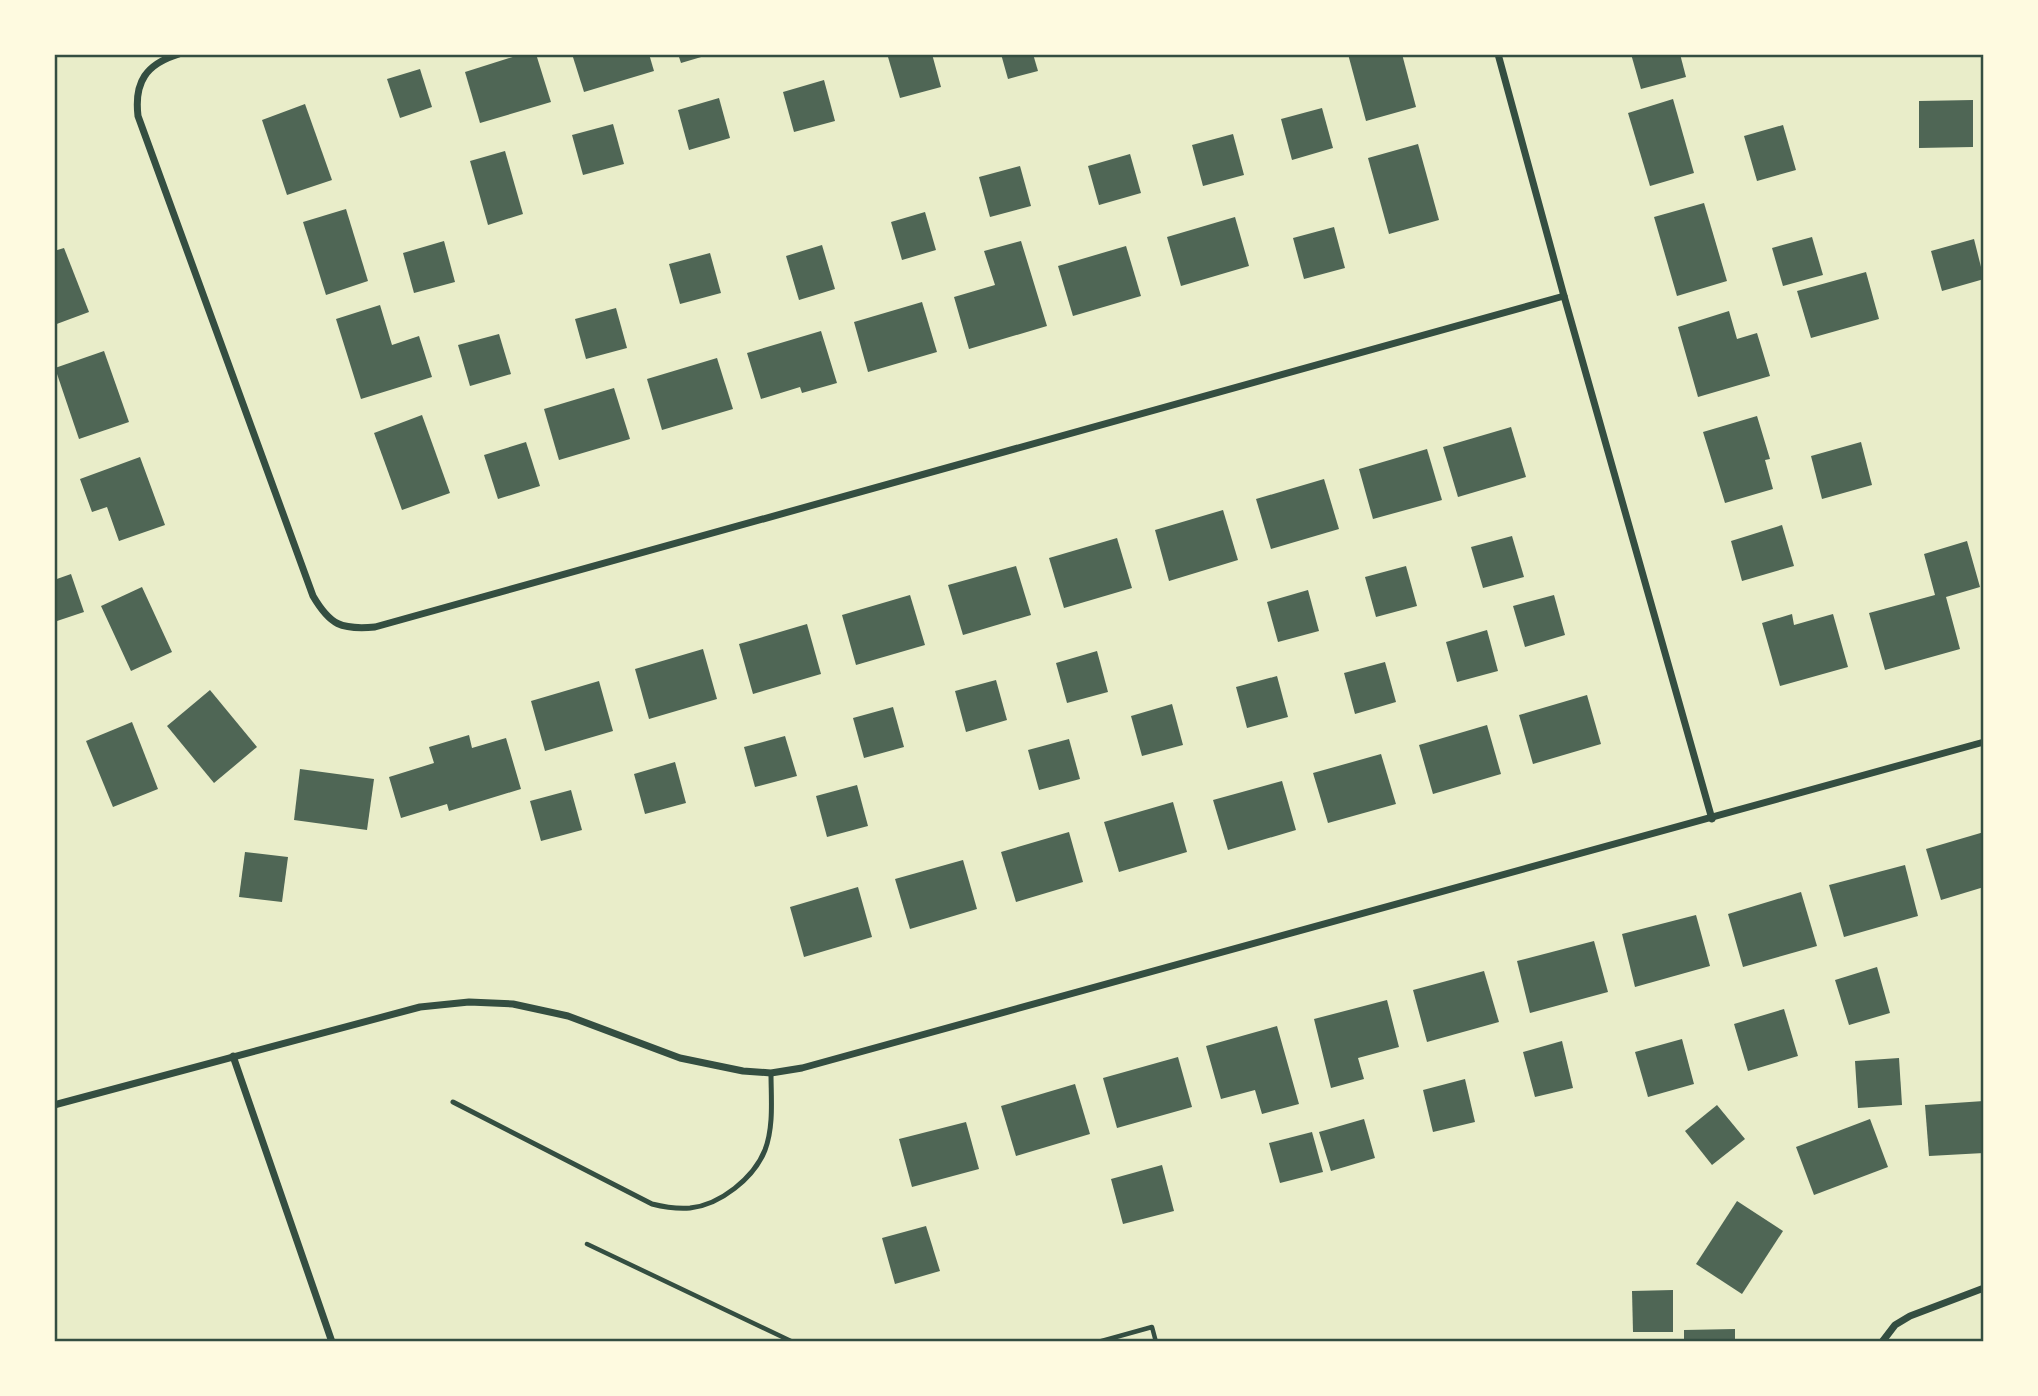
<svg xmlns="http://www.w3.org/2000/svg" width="2038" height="1396" font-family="Ubuntu,sans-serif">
<rect width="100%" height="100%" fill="#e9edc9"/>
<g fill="#4f6655">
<path d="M522 54H536L551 102 480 123 465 72Z"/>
<path d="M572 54H649L654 71 584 92Z"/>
<path d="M678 54H708V55L681 63Z"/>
<path d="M900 54H932L941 87 900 98 888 57Z"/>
<path d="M1001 54H1033L1038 71 1008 79Z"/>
<path d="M1348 54H1402L1416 107 1366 121Z"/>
<path d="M1631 54H1680L1686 77 1641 89Z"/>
<path d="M420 69 432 107 400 118 387 79Z"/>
<path d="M824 80 835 121 794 132 783 92Z"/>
<path d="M719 98 730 138 689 150 678 110Z"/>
<path d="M1673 99 1694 173 1650 186 1628 113Z"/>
<path d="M1973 100V147L1919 148V101Z"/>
<path d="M305 104 332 180 287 195 262 120Z"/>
<path d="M1322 108 1333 148 1292 160 1281 119Z"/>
<path d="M613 124 624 164 583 175 572 135Z"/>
<path d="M1783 125 1796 170 1757 181 1744 136Z"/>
<path d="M1233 134 1244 175 1203 186 1192 145Z"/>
<path d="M1418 144 1439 220 1389 234 1368 158Z"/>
<path d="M505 151 523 214 488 225 470 161Z"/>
<path d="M1130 154 1141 193 1099 205 1088 166Z"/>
<path d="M1020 166 1031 206 990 217 979 177Z"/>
<path d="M1704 203 1727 281 1677 296 1654 217Z"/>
<path d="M346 209 368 281 326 295 303 222Z"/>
<path d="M925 212 936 250 902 260 891 222Z"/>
<path d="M1235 217 1249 266 1181 286 1167 237Z"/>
<path d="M1334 227 1345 268 1304 279 1293 238Z"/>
<path d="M1812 237 1823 275 1783 286 1772 248Z"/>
<path d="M1974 239 1984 279 1942 291 1931 251Z"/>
<path d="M444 241 455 282 414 293 403 253Z"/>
<path d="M1021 241 1047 326 969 349 954 297 995 285 984 251Z"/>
<path d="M822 245 835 289 799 300 786 256Z"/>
<path d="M1126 246 1141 296 1073 316 1058 266Z"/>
<path d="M64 248 89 312 54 325V251Z"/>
<path d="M710 253 721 293 680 304 669 264Z"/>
<path d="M1866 272 1879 319 1811 338 1797 291Z"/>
<path d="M922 302 937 352 868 372 854 322Z"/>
<path d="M380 305 392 345 419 336 432 377 361 399 336 319Z"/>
<path d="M616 308 627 348 586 359 575 319Z"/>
<path d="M1729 311 1737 339 1757 333 1770 376 1698 397 1678 327Z"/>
<path d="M821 331 837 383 802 393 800 387 761 399 747 353Z"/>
<path d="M499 334 511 374 470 386 458 345Z"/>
<path d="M104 351 129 422 79 439 55 368Z"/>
<path d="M717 358 733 409 662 430 647 379Z"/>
<path d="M614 388 630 439 559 460 544 409Z"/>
<path d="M422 415 450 493 402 510 374 433Z"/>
<path d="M1757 416 1770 459 1765 460 1773 489 1725 503 1703 432Z"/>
<path d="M1511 427 1526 477 1458 497 1443 447Z"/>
<path d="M526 442 540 486 498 499 484 455Z"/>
<path d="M1861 442 1872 485 1822 499 1811 456Z"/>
<path d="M1427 449 1442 500 1373 519 1359 469Z"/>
<path d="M140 457 165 525 119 541 107 507 92 512 80 479Z"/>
<path d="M1324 479 1339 529 1271 549 1256 499Z"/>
<path d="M1223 510 1238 560 1169 581 1155 530Z"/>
<path d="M1782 525 1794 566 1742 581 1731 541Z"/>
<path d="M1512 536 1524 577 1483 588 1471 547Z"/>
<path d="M1117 538 1132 588 1064 608 1049 558Z"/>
<path d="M1967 541 1980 587 1946 597 1960 649 1885 670 1869 613 1935 595 1924 554Z"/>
<path d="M1016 566 1031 615 963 635 948 585Z"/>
<path d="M1406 566 1417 606 1376 617 1365 577Z"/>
<path d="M71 574 84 612 54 622V580Z"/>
<path d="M142 587 172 652 131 671 101 606Z"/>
<path d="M1308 590 1319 631 1278 642 1267 602Z"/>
<path d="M910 595 925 645 856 665 842 615Z"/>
<path d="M1554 595 1565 635 1525 647 1513 606Z"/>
<path d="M1792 614 1794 625 1833 614 1848 667 1780 686 1762 623Z"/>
<path d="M807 624 821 674 753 694 739 644Z"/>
<path d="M1487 630 1498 671 1457 682 1446 642Z"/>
<path d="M703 649 717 699 649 719 635 669Z"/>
<path d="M1097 651 1108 692 1067 703 1056 663Z"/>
<path d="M1385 662 1396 702 1355 714 1344 673Z"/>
<path d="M1277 676 1288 717 1247 728 1236 687Z"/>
<path d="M996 680 1007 720 966 732 955 691Z"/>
<path d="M599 681 613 731 545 751 531 701Z"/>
<path d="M210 690 257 747 214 783 167 726Z"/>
<path d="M1587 695 1601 744 1533 764 1519 715Z"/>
<path d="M1172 704 1183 745 1142 756 1131 716Z"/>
<path d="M893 707 904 747 864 758 853 718Z"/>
<path d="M132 722 158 789 113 807 86 741Z"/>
<path d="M1487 725 1501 774 1433 794 1419 745Z"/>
<path d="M469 735 472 748 506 738 521 789 449 811 447 804 401 818 389 777 434 763 429 747Z"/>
<path d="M785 736 797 776 755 787 744 747Z"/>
<path d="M1069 739 1080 779 1039 790 1028 750Z"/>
<path d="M1381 754 1396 804 1328 823 1313 773Z"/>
<path d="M675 762 686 803 645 814 634 774Z"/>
<path d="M300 769 374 779 367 830 294 820Z"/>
<path d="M1282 781 1296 830 1228 850 1213 800Z"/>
<path d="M857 785 868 826 827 837 816 796Z"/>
<path d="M571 790 582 830 541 841 530 801Z"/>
<path d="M1173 802 1187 852 1119 872 1104 822Z"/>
<path d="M1069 832 1083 882 1016 902 1001 852Z"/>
<path d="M1984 832V887L1941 900 1926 849Z"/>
<path d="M245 852 288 857 282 902 239 897Z"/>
<path d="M963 860 977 909 910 929 895 879Z"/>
<path d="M1905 865 1918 916 1844 937 1829 885Z"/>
<path d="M858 887 872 937 804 957 790 907Z"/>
<path d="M1801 892 1817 946 1743 967 1728 914Z"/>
<path d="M1696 915 1710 966 1635 987 1622 934Z"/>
<path d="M1594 941 1608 992 1530 1013 1517 961Z"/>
<path d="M1877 967 1890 1013 1849 1025 1835 980Z"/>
<path d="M1484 971 1499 1022 1427 1042 1413 990Z"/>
<path d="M1387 1000 1399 1047 1358 1058 1364 1079 1331 1088 1314 1019Z"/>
<path d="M1784 1009 1798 1056 1748 1071 1734 1024Z"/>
<path d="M1277 1026 1299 1104 1262 1114 1255 1090 1221 1099 1206 1046Z"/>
<path d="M1682 1039 1694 1084 1648 1097 1635 1052Z"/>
<path d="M1562 1041 1573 1088 1535 1097 1523 1052Z"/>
<path d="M1178 1057 1192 1107 1117 1128 1103 1078Z"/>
<path d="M1899 1058 1902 1105 1858 1108 1855 1061Z"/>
<path d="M1465 1079 1475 1122 1433 1132 1423 1090Z"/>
<path d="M1075 1084 1090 1134 1016 1156 1001 1106Z"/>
<path d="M1984 1101V1153L1929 1156 1925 1105Z"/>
<path d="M1717 1105 1745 1139 1712 1165 1685 1131Z"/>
<path d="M1364 1119 1375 1158 1331 1171 1319 1132Z"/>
<path d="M1870 1119 1888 1167 1814 1195 1796 1147Z"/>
<path d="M966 1122 979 1169 912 1187 899 1139Z"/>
<path d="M1312 1132 1323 1172 1280 1183 1269 1143Z"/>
<path d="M1162 1165 1174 1211 1123 1224 1111 1179Z"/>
<path d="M1737 1201 1783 1231 1742 1294 1696 1264Z"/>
<path d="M926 1226 940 1271 895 1284 882 1238Z"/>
<path d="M1673 1290V1332H1633L1632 1291Z"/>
<path d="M1735 1329V1342H1684V1330Z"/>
</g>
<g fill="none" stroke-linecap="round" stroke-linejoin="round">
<g stroke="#344e41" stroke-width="4.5">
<path d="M587 1244 793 1342"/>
<path d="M1098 1342 1152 1327 1156 1342"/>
</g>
<path stroke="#344e41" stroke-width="5" d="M453 1102 652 1204C664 1207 677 1209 690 1208 720 1205 754 1178 765 1150 774 1126 771 1098 771 1073"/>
<g stroke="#344e41" stroke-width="7">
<path d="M179 54C146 64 134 82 138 116L313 596C330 625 341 630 375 627L1564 296"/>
<path d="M1498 54 1564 296 1712 819"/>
<path d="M233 1056 332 1342"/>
<path d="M54 1105 420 1007 469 1002 513 1004 568 1016 680 1058 709 1064 743 1071 771 1073 802 1068 1984 742"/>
<path d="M1882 1342 1895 1325 1910 1316 1984 1288"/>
</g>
</g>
<rect width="2038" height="1396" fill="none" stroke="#fefae0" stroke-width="112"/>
<rect x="56" y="56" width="1926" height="1284" fill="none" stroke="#344e41" stroke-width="2.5"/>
</svg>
